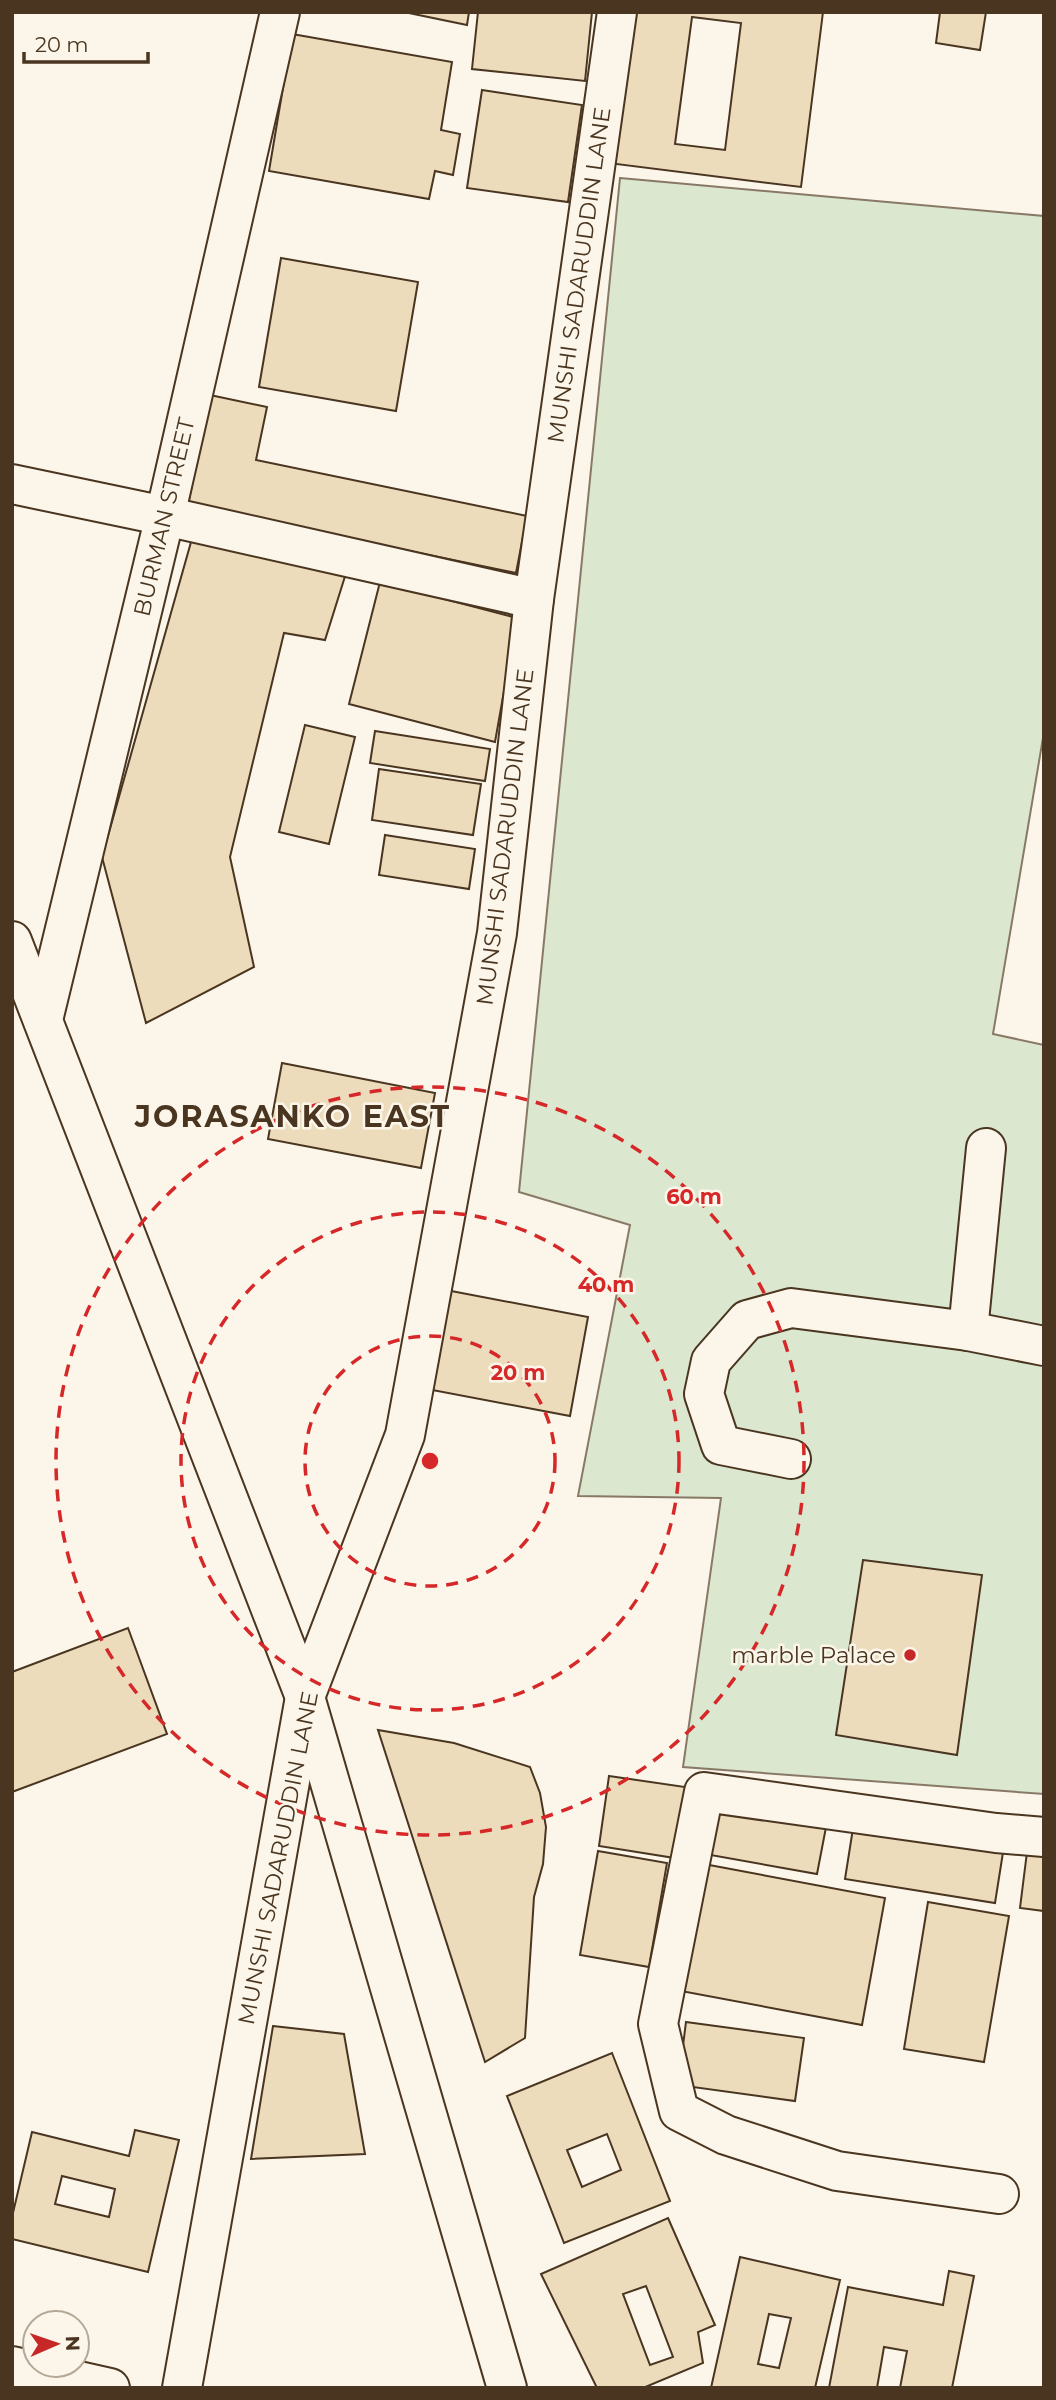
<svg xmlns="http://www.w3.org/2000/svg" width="1056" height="2400" font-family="Montserrat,sans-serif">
<rect width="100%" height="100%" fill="#fbf6e9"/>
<path fill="#dce7d0" stroke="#887966" stroke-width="2" d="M620 178 1044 216V732L993 1034 1044 1045V1794L683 1767 721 1498 578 1496 630 1225 519 1192Z"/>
<g fill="#ecdcbc" stroke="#4a3520" stroke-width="2" fill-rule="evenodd">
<path d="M404 12H469L467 25Z"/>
<path d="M478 12H592L585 81 472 69Z"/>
<path d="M627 12H823L801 187 608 163ZM692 17 741 23 725 150 675 144Z"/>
<path d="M940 12H986L980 50 936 43Z"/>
<path d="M292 34 452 62 441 130 460 134 453 175 435 171 429 199 269 171Z"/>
<path d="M482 90 582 105 568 202 467 188Z"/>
<path d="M281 258 418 282 396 411 259 387Z"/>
<path d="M210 395 267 407 256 460 527 516 516 573 188 505Z"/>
<path d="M193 535 347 570 325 640 284 633 230 857 254 967 146 1023 102 857Z"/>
<path d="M380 582 517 618 495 742 349 704Z"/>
<path d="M305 725 355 737 329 844 279 832Z"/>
<path d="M375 731 490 749 485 781 370 763Z"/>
<path d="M379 769 481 784 473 835 372 820Z"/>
<path d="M385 835 475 849 469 889 379 875Z"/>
<path d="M282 1063 435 1093 421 1168 268 1139Z"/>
<path d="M446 1290 588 1317 570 1416 427 1389Z"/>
<path d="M863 1560 982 1575 957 1755 836 1735Z"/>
<path d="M128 1628 167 1734 12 1792V1672Z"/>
<path d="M378 1730 454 1743 530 1767 540 1793 546 1827 543 1864 534 1897 525 2038 485 2062Z"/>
<path d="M609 1776 692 1788 681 1859 599 1846Z"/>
<path d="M714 1803 827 1822 817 1874 705 1854Z"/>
<path d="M854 1822 1004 1846 995 1903 845 1879Z"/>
<path d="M1028 1844 1044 1846V1911L1020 1908Z"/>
<path d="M598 1851 667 1863 649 1967 580 1955Z"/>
<path d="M704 1864 885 1898 862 2025 681 1991Z"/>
<path d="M928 1902 1009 1916 984 2062 904 2049Z"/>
<path d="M686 2022 804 2038 795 2101 678 2085Z"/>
<path d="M273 2026 344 2034 365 2154 251 2159Z"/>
<path d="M612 2053 670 2201 564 2243 507 2096ZM607 2134 621 2170 582 2187 567 2150Z"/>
<path d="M135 2130 179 2140 148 2272 12 2239V2217L32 2132 129 2156ZM62 2176 115 2189 109 2217 55 2204Z"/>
<path d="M668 2218 715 2325 698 2332 703 2363 643 2388H597L541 2274ZM646 2286 673 2357 650 2365 623 2294Z"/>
<path d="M740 2257 840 2280 815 2388H711ZM769 2314 791 2318 779 2368 758 2364Z"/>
<path d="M949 2271 974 2276 952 2388H900L907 2351 884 2347 877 2388H829L848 2287 943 2305Z"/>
</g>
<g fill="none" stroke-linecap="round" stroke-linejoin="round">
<g stroke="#4a3520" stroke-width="42">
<g id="minor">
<path d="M12 484 165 516 534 599"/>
<path d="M12 941 305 1697 507 2388"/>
<path d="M43 1020 165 516 280 12"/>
<path d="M968 1331 986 1148"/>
<path d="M791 1459 721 1445 704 1394 711 1361 747 1320 791 1308 968 1331 1044 1346"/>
<path d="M999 2194 837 2171 726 2135 679 2111 658 2024 704 1792 996 1833 1044 1837"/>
<path d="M182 2388 305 1697 405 1435 497 933 534 599 617 12"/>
</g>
</g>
<g stroke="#4a3520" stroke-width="42">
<path id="major" d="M12 2366 110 2388"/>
</g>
<use href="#minor" stroke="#fbf6e9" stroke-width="38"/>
<use href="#major" stroke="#fbf6e9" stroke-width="38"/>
</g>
<g fill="none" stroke="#d62828" stroke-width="3.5" stroke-dasharray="12 9">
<circle cx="430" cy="1461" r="125"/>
<circle cx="430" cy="1461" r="249"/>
<circle cx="430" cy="1461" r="374"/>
</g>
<circle fill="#c62828" stroke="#fbf6e9" stroke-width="2.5" cx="910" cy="1655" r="7"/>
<g text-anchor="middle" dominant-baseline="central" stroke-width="5" stroke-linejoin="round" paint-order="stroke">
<g font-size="23" fill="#4a3520" stroke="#fbf6e9">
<text transform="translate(579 275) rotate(-82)">MUNSHI SADARUDDIN LANE</text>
<text transform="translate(164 517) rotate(-77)">BURMAN STREET</text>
<text transform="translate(505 837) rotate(-83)">MUNSHI SADARUDDIN LANE</text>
<text transform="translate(278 1858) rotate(-79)">MUNSHI SADARUDDIN LANE</text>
</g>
<g font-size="23" fill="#4a3520" stroke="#fbf6e9" text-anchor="end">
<text x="896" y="1655">marble Palace</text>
</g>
<g font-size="30" font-weight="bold" letter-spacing="2" fill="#4a3520" stroke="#fbf6e9">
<text x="293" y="1116">JORASANKO EAST</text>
</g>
</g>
<circle cx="430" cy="1461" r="10" fill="#d62828" stroke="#fbf6e9" stroke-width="3.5"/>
<g font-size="21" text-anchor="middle" font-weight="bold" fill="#d62828" stroke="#fbf6e9" stroke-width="5" stroke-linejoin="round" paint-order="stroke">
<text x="694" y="1204">60 m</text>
<text x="606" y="1292">40 m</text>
<text x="518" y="1380">20 m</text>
</g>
<rect width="1056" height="2400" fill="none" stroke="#4a3520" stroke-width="28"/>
<g transform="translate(56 2344) rotate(88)"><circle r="33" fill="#fbf6e9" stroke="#b4a999" stroke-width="2"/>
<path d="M0-5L12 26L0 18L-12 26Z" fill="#c62828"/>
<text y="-10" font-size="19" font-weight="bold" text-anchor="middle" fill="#4a3520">N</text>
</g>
<path d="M24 52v10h124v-10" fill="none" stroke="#4a3520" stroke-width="3.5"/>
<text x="35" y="52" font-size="21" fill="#4a3520" stroke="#fbf6e9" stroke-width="5" paint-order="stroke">20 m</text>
</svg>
